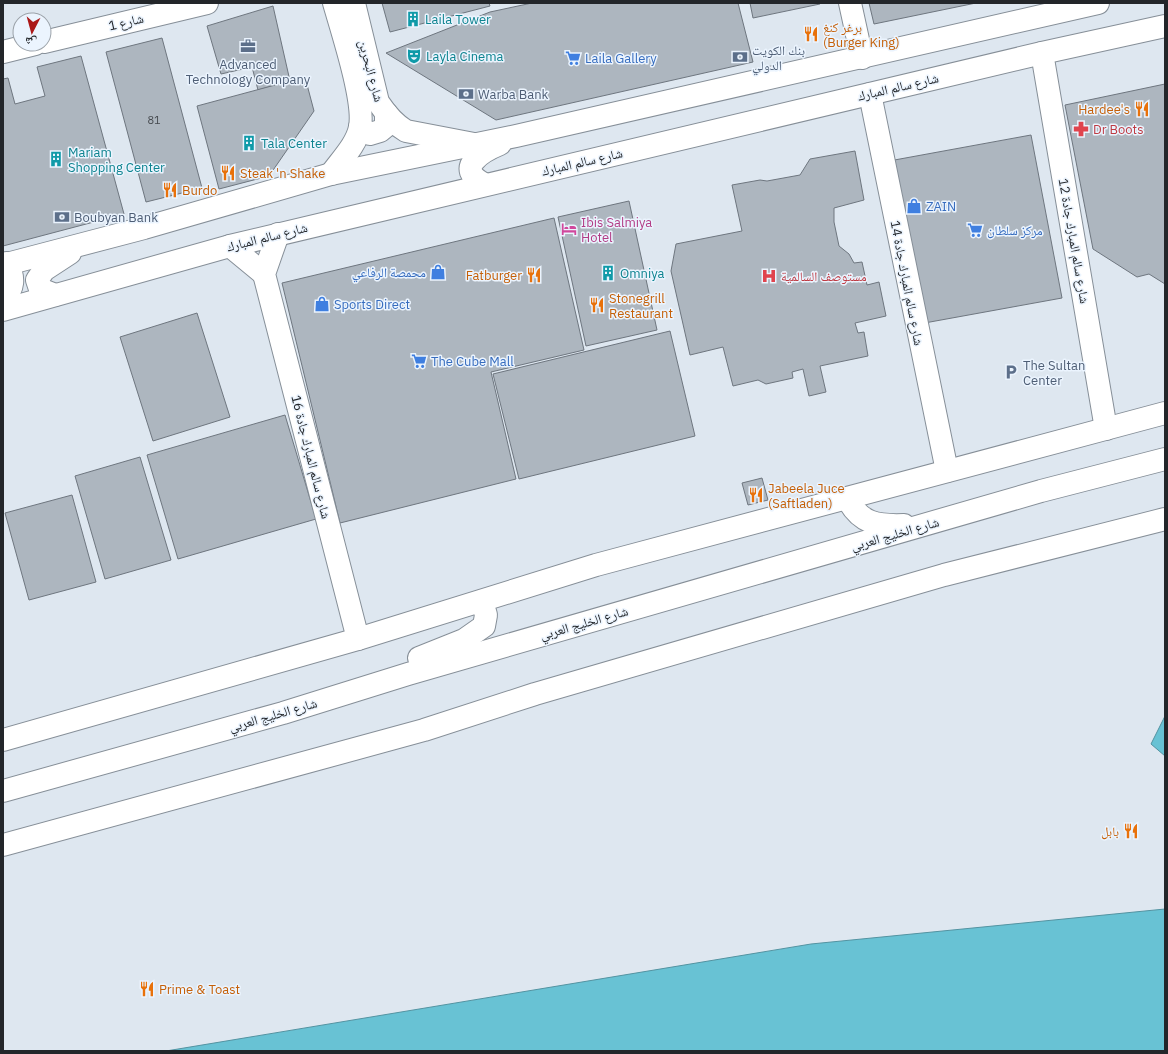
<svg xmlns="http://www.w3.org/2000/svg" width="1168" height="1054" font-family="'IBM Plex Sans','Noto Naskh Arabic',sans-serif">
<rect width="100%" height="100%" fill="#dee7f0"/>
<g fill="#68c2d4" stroke="#5393a1">
<path d="M1165 716V756L1151 744Z"/>
<path d="M1165 909V1051H166L811 944Z"/>
</g>
<g fill="#adb6bf" stroke="#6e767f">
<path d="M382 3H489L490 6 390 32Z"/>
<path d="M532 3H738L753 62 496 120 386 53 490 12Z"/>
<path d="M750 3H819L820 4 753 18Z"/>
<path d="M869 3H976L874 24Z"/>
<path d="M273 6 290 81 258 90 252 67 221 74 207 26Z"/>
<path d="M162 38 202 188 146 202 106 52Z"/>
<path d="M81 56 124 214 3 246V79L8 78 15 104 45 96 37 67Z"/>
<path d="M305 77 314 111 269 176 219 189 197 106Z"/>
<path d="M1165 84V284L1149 274 1137 277 1093 249 1065 105Z"/>
<path d="M1031 135 1062 298 919 324 889 161Z"/>
<path d="M855 151 864 200 834 208V222L839 246 849 254 854 263 862 262 867 285 879 282 886 316 855 323 858 333 864 332 868 356 820 366 826 392 809 396 803 369 792 372 793 378 766 384 758 380 733 386 723 347 690 355 671 271 676 244 742 231 732 185 760 180 767 181 800 175 810 159Z"/>
<path d="M629 201 657 330 586 346 558 217Z"/>
<path d="M554 218 584 350 491 372 516 479 340 523 282 283Z"/>
<path d="M197 313 230 417 153 441 120 337Z"/>
<path d="M670 331 695 436 519 479 493 374Z"/>
<path d="M285 415 316 519 178 559 147 455Z"/>
<path d="M140 457 171 560 105 579 75 476Z"/>
<path d="M762 478 768 500 748 505 742 483Z"/>
<path d="M72 495 96 582 29 600 5 513Z"/>
</g>
<g fill="none" stroke-linecap="round" stroke-linejoin="round">
<g stroke="#868f98" stroke-width="24">
<g id="minor">
<path d="M354 3 378 102C386 114 394 124 406 131L474 144"/>
<path d="M850 3 862 58"/>
<path d="M44 42 207 3"/>
<path d="M3 52 35 44"/>
<path d="M1042 53 1106 429"/>
<path d="M870 94 947 471"/>
<path d="M360 127 370 134 380 131 386 126V113"/>
<path d="M331 174C341 160 357 144 360 127 365 101 342 31 334 3"/>
<path d="M278 234 264 274 358 639"/>
<path d="M230 246 264 274"/>
<path d="M3 740 358 639 596 565 1165 413"/>
</g>
</g>
<g stroke="#868f98" stroke-width="24">
<g id="major">
<path d="M484 184C453 168 483 151 500 144"/>
<path d="M3 265 144 228 331 174 516 136 1098 3"/>
<path d="M55 295 40 289 37 280 44 270 70 253"/>
<path d="M3 301C14 288 15 278 7 263"/>
<path d="M3 310 230 246 1042 53 1165 26"/>
<path d="M847 498C860 524 878 526 904 525"/>
<path d="M419 658 464 640 484 626 486 615 482 601"/>
<path d="M3 791 283 713 408 674 1041 491 1165 459"/>
<path d="M3 845 424 730 535 694 944 575 1165 519"/>
</g>
</g>
<use href="#minor" stroke="#fff" stroke-width="22"/>
<use href="#major" stroke="#fff" stroke-width="22"/>
</g>
<defs>
<g id="building-bare" transform="scale(1.2)"><path d="M-4-6H4V6H1V3H-1V6H-4ZM-2.5-4.3h1.7v1.8h-1.7ZM.8-4.3h1.7v1.8H.8ZM-2.5-1h1.7V.8h-1.7ZM.8-1h1.7V.8H.8Z" fill="#0f9aa8" stroke="#ebf4fe" stroke-width="2.5" paint-order="stroke"/></g>
<g id="restaurant-bare" transform="scale(1.2)"><path d="M-5-6h1v4h1v-4h1v4h1v-4h1v5L-1.5 .5V6h-2V.5L-5-1ZM5-6V6H3V1.5H1.5Q1.5-4 5-6Z" fill="#e8710a" stroke="#ebf4fe" stroke-width="2.5" paint-order="stroke"/></g>
<g id="office-bare" transform="scale(1.2)"><path d="M-6-3h4V-5.5h4V-3h4V5H-6ZM-1-4.5V-3h2v-1.5ZM-6 0V1H6V0Z" fill="#5c6f8a" stroke="#ebf4fe" stroke-width="2.5" paint-order="stroke"/></g>
<g id="theatre-bare" transform="scale(1.2)"><path d="M-5-5.5Q0-4 5-5.5V0Q5 5 0 6Q-5 5-5 0ZM-3.3-2.5H-1v1.5H-3.3ZM1-2.5H3.3v1.5H1ZM-2.8 1Q0 5.5 2.8 1Z" fill="#0f9aa8" stroke="#ebf4fe" stroke-width="2.5" paint-order="stroke"/></g>
<g id="bank-bare" transform="scale(1.2)"><path d="M-6-4H6V4H-6ZM0-2.3a2.3 2.3 0 1 0 0 4.6a2.3 2.3 0 1 0 0-4.6Z" fill="#5c6f8a" stroke="#ebf4fe" stroke-width="2.5" paint-order="stroke"/></g>
<g id="supermarket-bare" transform="scale(1.2)"><path d="M-6-5.5h2.5l.6 2H6L4.5 2H-2.5L-4.4-4H-6ZM-1.5 3.2a1.3 1.3 0 1 0 .1 0ZM3 3.2a1.3 1.3 0 1 0 .1 0Z" fill="#3f7fe0" stroke="#ebf4fe" stroke-width="2.5" paint-order="stroke"/></g>
<g id="pharmacy-bare" transform="scale(1.2)"><path d="M-2-6h4v4h4v4h-4v4h-4v-4h-4v-4h4Z" fill="#e0444e" stroke="#ebf4fe" stroke-width="2.5" paint-order="stroke"/></g>
<g id="shop-bare" transform="scale(1.2)"><path d="M-5-2.5h2.3a2.7 3.5 0 0 1 5.4 0H5L5.5 6h-11ZM-1.5-2.5h3a1.5 2.3 0 0 0-3 0Z" fill="#3f7fe0" stroke="#ebf4fe" stroke-width="2.5" paint-order="stroke"/></g>
<g id="hotel-bare" transform="scale(1.2)"><path d="M-6-4.5h1.5V1H6V5H4.5V3h-9V5H-6ZM-4 0a1.8 1.8 0 1 1 3.6 0ZM.5 0V-2.5h3Q6-2.5 6 0Z" fill="#d1479c" stroke="#ebf4fe" stroke-width="2.5" paint-order="stroke"/></g>
<g id="hospital-bare" transform="scale(1.2)"><path d="M-5-5h3v3.5h4V-5h3V5h-3V1.5h-4V5h-3Z" fill="#e0444e" stroke="#ebf4fe" stroke-width="2.5" paint-order="stroke"/></g>
<g id="parking-bare" transform="scale(1.2)"><path d="M-3.5-5.5H1a3.5 3.5 0 0 1 0 7H-1V5.5H-3.5ZM-1-3.4V-.6H.8a1.4 1.4 0 0 0 0-2.8Z" fill="#5c6f8a" stroke="#ebf4fe" stroke-width="2.5" paint-order="stroke"/></g>
</defs>
<g fill-rule="evenodd">
<use href="#building-bare" x="413" y="19"/>
<use href="#restaurant-bare" x="811" y="34"/>
<use href="#office-bare" x="248" y="46"/>
<use href="#theatre-bare" x="414" y="56"/>
<use href="#bank-bare" x="740" y="57"/>
<use href="#supermarket-bare" x="573" y="58"/>
<use href="#bank-bare" x="466" y="94"/>
<use href="#restaurant-bare" x="1142" y="109"/>
<use href="#pharmacy-bare" x="1081" y="129"/>
<use href="#building-bare" x="249" y="143"/>
<use href="#building-bare" x="56" y="159"/>
<use href="#restaurant-bare" x="228" y="173"/>
<use href="#restaurant-bare" x="170" y="190"/>
<use href="#shop-bare" x="914" y="206"/>
<use href="#bank-bare" x="62" y="217"/>
<use href="#hotel-bare" x="569" y="229"/>
<use href="#supermarket-bare" x="975" y="230"/>
<use href="#shop-bare" x="438" y="272"/>
<use href="#building-bare" x="608" y="273"/>
<use href="#restaurant-bare" x="534" y="275"/>
<use href="#hospital-bare" x="769" y="276"/>
<use href="#shop-bare" x="322" y="304"/>
<use href="#restaurant-bare" x="597" y="305"/>
<use href="#supermarket-bare" x="419" y="361"/>
<use href="#parking-bare" x="1011" y="372"/>
<use href="#restaurant-bare" x="756" y="495"/>
<use href="#restaurant-bare" x="1131" y="831"/>
<use href="#restaurant-bare" x="147" y="989"/>
</g>
<g text-anchor="middle" dominant-baseline="central" stroke-width="3" stroke-linejoin="round" paint-order="stroke">
<g font-size="11" fill="#464a4f">
<text x="154" y="120">81</text>
</g>
<g font-size="13" fill="#0d838f" stroke="#ebf4fe" text-anchor="start">
<text x="425" y="19">Laila Tower</text>
<text x="426" y="56">Layla Cinema</text>
<text x="261" y="143">Tala Center</text>
<text x="68" y="152">Mariam<tspan x="68" dy="15">Shopping Center</tspan></text>
<text x="620" y="273">Omniya</text>
</g>
<g font-size="13" fill="#23262a" stroke="#ebf4fe">
<text transform="translate(126 22) rotate(-13)">شارع 1</text>
<text transform="translate(371 71) rotate(75)">شارع البحرين</text>
<text transform="translate(898 87) rotate(-13)">شارع سالم المبارك</text>
<text transform="translate(582 162) rotate(-13)">شارع سالم المبارك</text>
<text transform="translate(267 237) rotate(-14)">شارع سالم المبارك</text>
<text transform="translate(1074 241) rotate(80)">شارع سالم المبارك جادة 12</text>
<text transform="translate(907 283) rotate(79)">شارع سالم المبارك جادة 14</text>
<text transform="translate(311 457) rotate(76)">شارع سالم المبارك جادة 16</text>
<text transform="translate(895 534) rotate(-16)">شارع الخليج العربي</text>
<text transform="translate(584 623) rotate(-16)">شارع الخليج العربي</text>
<text transform="translate(273 715) rotate(-16)">شارع الخليج العربي</text>
</g>
<g font-size="13" fill="#c56008" stroke="#ebf4fe" text-anchor="start">
<text x="823" y="27">برغر كنغ<tspan x="823" dy="15">(Burger King)</tspan></text>
<text x="1130" y="109" text-anchor="end">Hardee's</text>
<text x="240" y="173">Steak 'n Shake</text>
<text x="182" y="190">Burdo</text>
<text x="522" y="275" text-anchor="end">Fatburger</text>
<text x="609" y="298">Stonegrill<tspan x="609" dy="15">Restaurant</tspan></text>
<text x="768" y="488">Jabeela Juce<tspan x="768" dy="15">(Saftladen)</tspan></text>
<text x="1119" y="831" text-anchor="end">بابل</text>
<text x="159" y="989">Prime &amp; Toast</text>
</g>
<g font-size="13" fill="#4e5e75" stroke="#ebf4fe" text-anchor="start">
<text x="752" y="50">بنك الكويت<tspan x="752" dy="15">الدولي</tspan></text>
<text x="248" y="64" text-anchor="middle">Advanced<tspan x="248" dy="15">Technology Company</tspan></text>
<text x="478" y="94">Warba Bank</text>
<text x="74" y="217">Boubyan Bank</text>
<text x="1023" y="365">The Sultan<tspan x="1023" dy="15">Center</tspan></text>
</g>
<g font-size="13" fill="#366cbe" stroke="#ebf4fe" text-anchor="start">
<text x="585" y="58">Laila Gallery</text>
<text x="926" y="206">ZAIN</text>
<text x="987" y="230">مركز سلطان</text>
<text x="426" y="272" text-anchor="end">محمصة الرفاعي</text>
<text x="334" y="304">Sports Direct</text>
<text x="431" y="361">The Cube Mall</text>
</g>
<g font-size="13" fill="#be3a42" stroke="#ebf4fe" text-anchor="start">
<text x="1093" y="129">Dr Boots</text>
<text x="781" y="276">مستوصف السالمية</text>
</g>
<g font-size="13" fill="#b23c85" stroke="#ebf4fe" text-anchor="start">
<text x="581" y="222">Ibis Salmiya<tspan x="581" dy="15">Hotel</tspan></text>
</g>
</g>
<rect width="1168" height="1054" fill="none" stroke="#23262a" stroke-width="8"/>
<g transform="translate(32 32) rotate(186)"><circle r="19" fill="#ebf4fe" stroke="#9ba2a9"/>
<path d="M0-3L7 15L0 10L-7 15Z" fill="#ab1818"/>
<text y="-6" font-size="11" font-weight="bold" text-anchor="middle" fill="#23262a">ش</text>
</g>
</svg>
